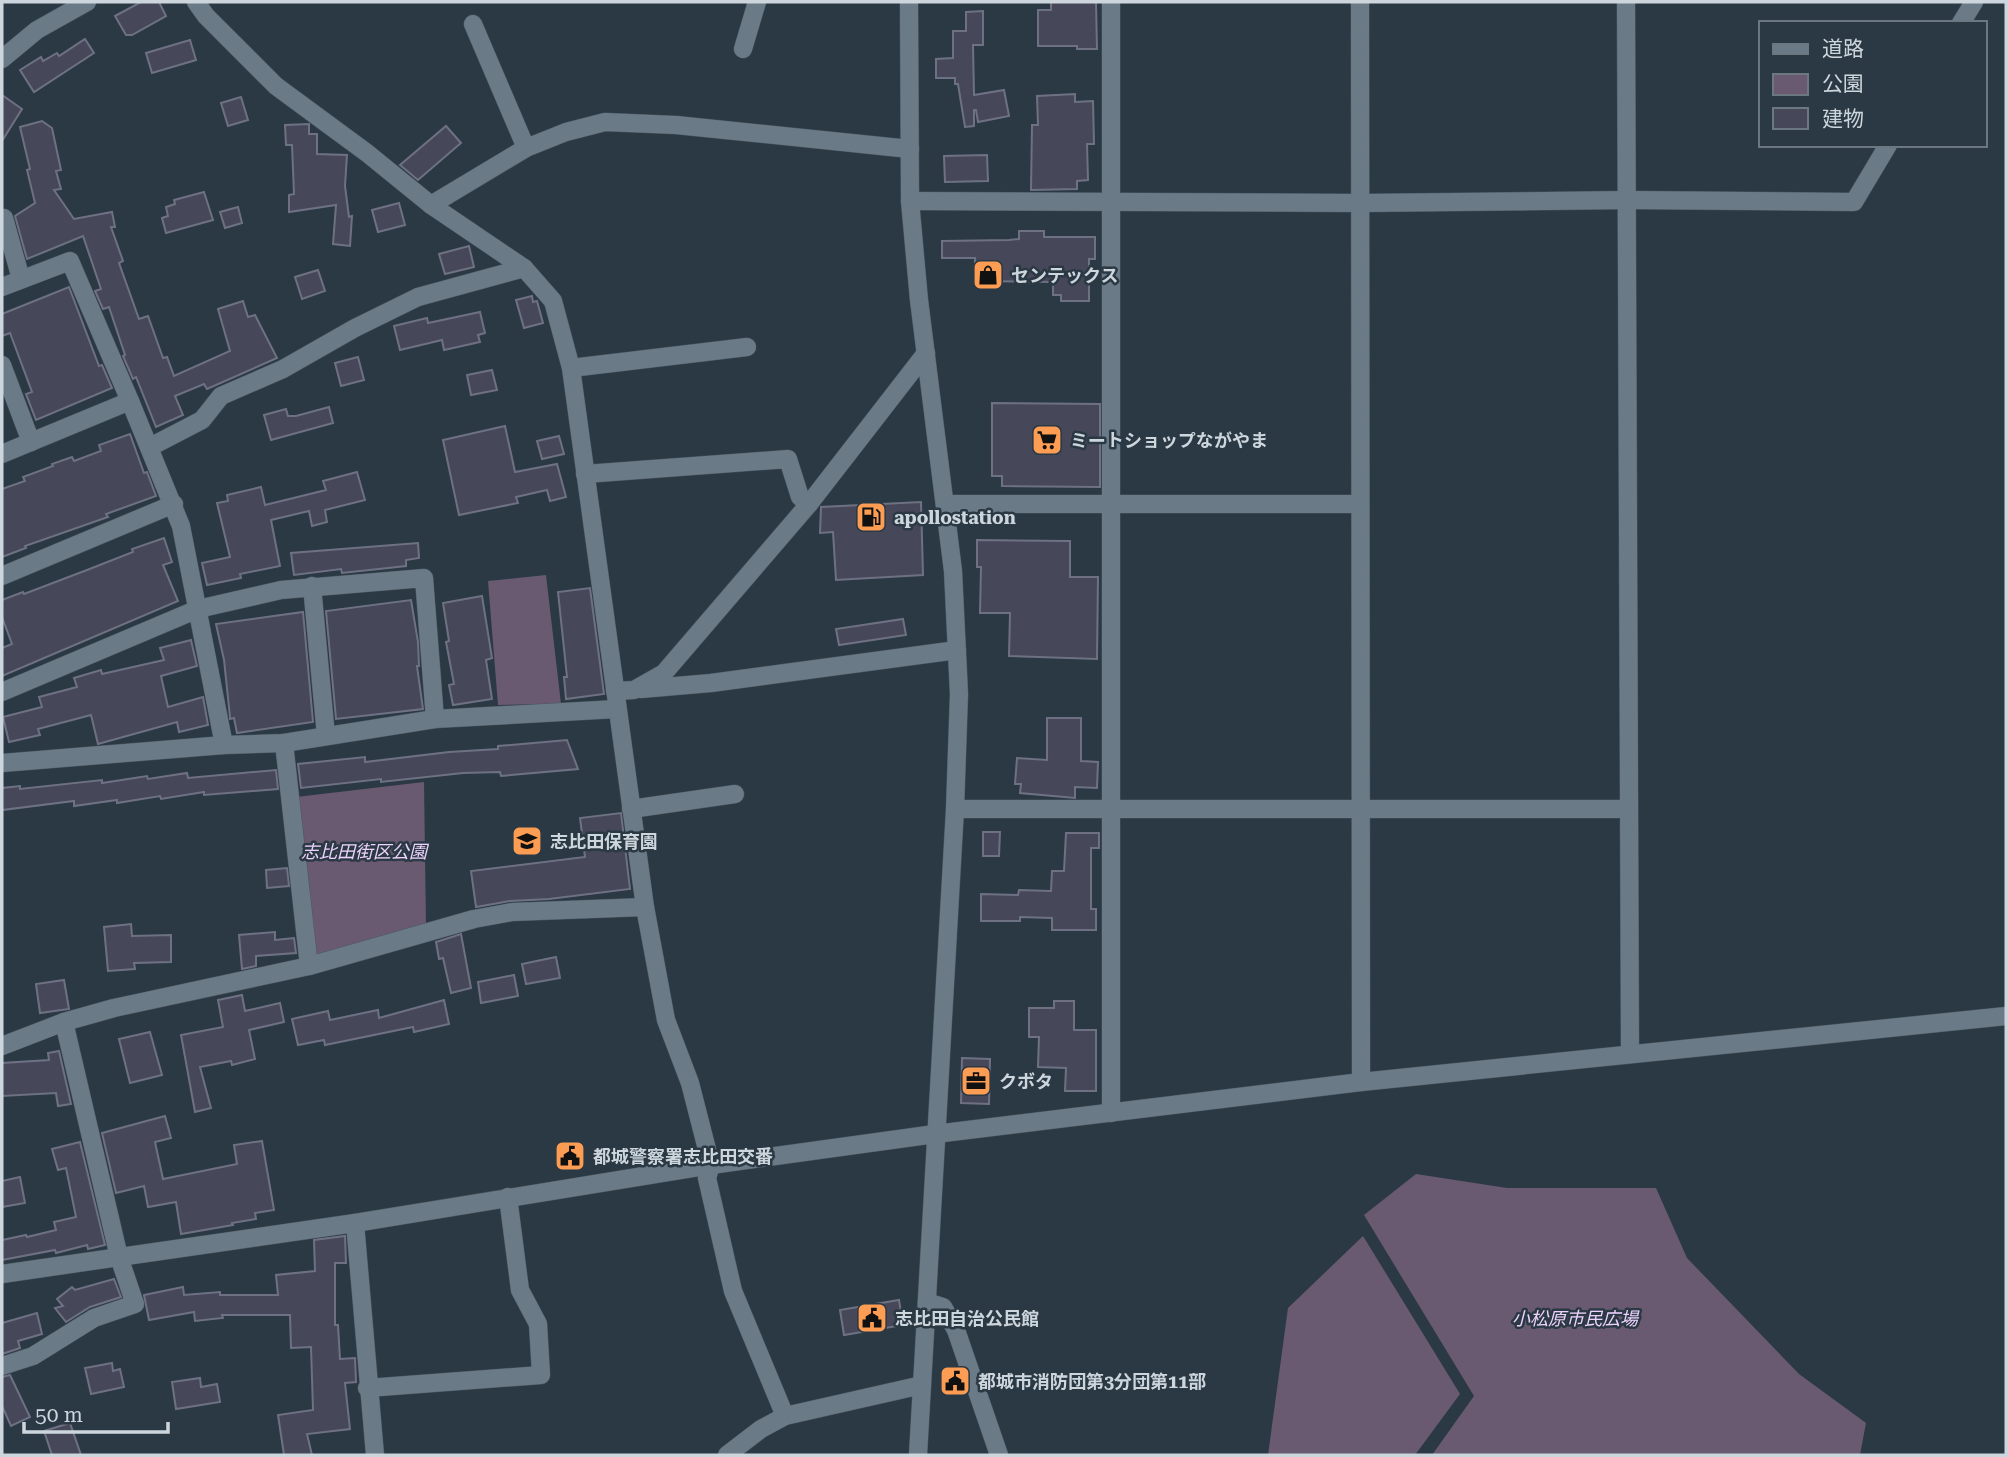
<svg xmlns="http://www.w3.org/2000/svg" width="2008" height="1457" font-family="'Roboto Serif','Noto Sans JP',serif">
<rect width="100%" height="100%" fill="#2b3944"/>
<g fill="#695a72">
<path d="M546 575 561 704 498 705 488 581Z"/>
<path d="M424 782 426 927 320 958 313 952 296 797Z"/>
<path d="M1416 1174 1507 1188H1656L1687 1258 1799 1374 1866 1423 1860 1455H1432L1474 1396 1364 1215Z"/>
<path d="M1363 1236 1460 1394 1415 1455H1268L1288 1308Z"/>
</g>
<g fill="#464859" stroke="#6e7183" stroke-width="2">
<path d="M141 2H159L166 16 132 35H126L115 16Z"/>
<path d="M1051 2H1096L1097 49H1077V46H1038V10H1051Z"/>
<path d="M983 11V45H973L974 95 1004 90 1009 116 978 122 976 110H974V126L965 127 958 84H955V78H936V59L953 58V31H966V12Z"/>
<path d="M85 39 94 53 34 92 20 70 41 57 43 61 57 53 59 56Z"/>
<path d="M190 40 196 60 152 73 146 53Z"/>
<path d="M1075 94V102L1093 101 1094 144H1087L1088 180 1077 181V189L1031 190 1032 125H1038L1037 96Z"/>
<path d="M2 95 22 109 2 141Z"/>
<path d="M241 97 248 120 228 126 221 103Z"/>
<path d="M42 121 52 128 61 170 56 171 61 189 54 190 74 219 112 212 115 227H111L123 261 119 263 139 319 148 316 163 358 167 357 174 376 230 351 218 309 243 301 248 317 255 315 277 358 207 389 204 384 175 396 183 415 156 427 136 377 133 379 123 356 125 355 109 307 103 309 95 291 101 289 83 236 27 259 15 216 35 203 27 170 30 169 20 127Z"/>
<path d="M309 124V134H317V154L347 155 345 186 349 217 352 216 350 246 333 244 336 205 289 212V195L294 194 292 145H286L285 125Z"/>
<path d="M446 126 461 143 418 180 400 165Z"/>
<path d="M987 155 988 181 945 182 944 156Z"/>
<path d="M204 192 213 220 166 233 162 218 168 216 166 207 175 204 174 200Z"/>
<path d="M399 203 405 225 378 232 372 210Z"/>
<path d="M238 207 242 223 225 228 220 212Z"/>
<path d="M1019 231H1044V237H1095V259H1089V301H1061V295H1053V282L975 281V258H942V241L1009 240 1019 239Z"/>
<path d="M469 246 474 267 445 274 439 254Z"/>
<path d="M318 270 325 291 302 299 295 277Z"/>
<path d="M69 287 99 366 102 365 112 388 36 420 26 394 32 392 10 333 2 336V314Z"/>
<path d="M532 296 533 302 537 301 543 323 524 328 516 300Z"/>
<path d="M480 312 485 333 478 335 480 342 444 350 442 340 400 350 394 326 427 318 428 323Z"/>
<path d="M358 357 364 380 341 386 335 363Z"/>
<path d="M492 370 497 390 471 395 467 375Z"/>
<path d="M992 403 1100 404V487L1002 486V476H992Z"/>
<path d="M329 407 333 423 271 440 264 415 286 409 288 416H296Z"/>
<path d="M505 426 515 472 557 464 566 497 550 501 547 490 516 497 518 503 459 515 443 440Z"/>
<path d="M130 434 144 473 147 472 156 496 106 514 108 517 25 546 26 548 2 557V489L25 481 23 477 53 466 52 464 72 457 74 461 101 451 99 445Z"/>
<path d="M559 436 564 454 542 459 537 441Z"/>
<path d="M357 472 365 500 325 510 327 522 312 526 309 511 271 520 280 566 240 574 241 578 207 585 202 563 230 557 217 503 228 501 227 495 261 487 265 505 326 490 323 481Z"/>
<path d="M921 502 923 575 836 580 833 532 820 533 821 507Z"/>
<path d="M164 538 172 562 163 565 178 601 2 676V648L12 644 2 617V600L23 592 24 594 87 570 133 552 132 549Z"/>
<path d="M977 540 1070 541V577H1098L1097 659 1009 656 1010 613H980L981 567H977Z"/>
<path d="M418 543 419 558 406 560V566L342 573 341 569 294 575 291 553Z"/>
<path d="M590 588 604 694 566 699 564 677H567L558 592Z"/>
<path d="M482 596 492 658 486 660 492 699 453 705 449 685 454 684 446 642 449 641 443 603Z"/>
<path d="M411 600 418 642 419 666H417L423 709 336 719 326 611Z"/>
<path d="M303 612 313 722 237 733 234 718 230 719V717L224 660 216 624Z"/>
<path d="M903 619 906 635 839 645 836 629Z"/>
<path d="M191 640 197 666 161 676 168 707 203 697 208 725 179 732 177 722 98 744 91 715 38 729 40 735 9 742 3 717 42 707 39 697 77 687 74 678 101 670 102 674 164 660 160 648Z"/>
<path d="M1047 718H1081V761L1098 762 1097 788 1075 787V798L1020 793 1021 784H1015L1017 758 1047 760Z"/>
<path d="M567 740 578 769 501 776 500 772 463 773 381 782V779L301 788 298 764 365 757V762L449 752 498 749V746Z"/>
<path d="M276 770 278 789 204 795V792L161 799 160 796 117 803V800L74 806V801L2 810V788L20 786V789L102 780V783L147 776 148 779 187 773 188 778Z"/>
<path d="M621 813 630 889 549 899 510 901 476 907 471 871 585 857 580 818Z"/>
<path d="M983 832H1000L999 856H983Z"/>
<path d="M1066 833H1099V848H1091V909H1096V930H1052V918L1020 917V921H981V894L1018 895 1019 890 1051 891 1052 871H1064Z"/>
<path d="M287 868 289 886 267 888 266 870Z"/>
<path d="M131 924 132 936 171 935V962L134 963 135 969 108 971 104 927Z"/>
<path d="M275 932V940L294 938 296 953 256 956V966L242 969 239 935Z"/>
<path d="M461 934 471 988 451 993 443 958 439 959 436 942Z"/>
<path d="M556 957 560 978 526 984 522 964Z"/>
<path d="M514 975 518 996 481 1003 478 982Z"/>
<path d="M64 980 69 1009 40 1013 36 984Z"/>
<path d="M242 995 245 1011 280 1003 284 1022 249 1030 255 1059 232 1065 231 1061 200 1067 211 1108 195 1112 181 1035 223 1027 218 1000Z"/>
<path d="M444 1000 449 1024 414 1032 413 1027 325 1045 324 1040 298 1045 292 1019 328 1011 330 1020 378 1010 379 1018Z"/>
<path d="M1054 1001H1074V1030H1096V1091H1065L1066 1068 1038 1067 1039 1037H1029V1008H1054Z"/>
<path d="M150 1032 162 1075 130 1083 119 1039Z"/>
<path d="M59 1051 71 1104 58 1106 56 1093 2 1096V1063L49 1060 48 1053Z"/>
<path d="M962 1058 990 1059 989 1104 961 1103Z"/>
<path d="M165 1116 171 1138 155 1142 163 1179 237 1164 234 1145 262 1141 274 1210 255 1213 256 1219 232 1223 233 1225 181 1234 176 1202 148 1207 144 1186 116 1193 102 1133Z"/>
<path d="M80 1142 105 1245 88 1249 87 1245 56 1253 55 1250 2 1260V1240L26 1235 27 1237 56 1230 54 1222 76 1217 66 1168 58 1170 52 1149Z"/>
<path d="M20 1177 25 1203 2 1207V1181Z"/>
<path d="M345 1236 346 1263H335V1325H338L340 1359 355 1358 356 1382 345 1383 350 1429 307 1434 312 1455H284L278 1415 313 1410 311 1347 291 1348 290 1315H222L223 1318 195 1321 194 1312 149 1320 144 1295 183 1287 184 1295 220 1292V1295H278L276 1275 315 1271 314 1240Z"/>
<path d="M114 1279 121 1297 90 1307 66 1322 55 1308 63 1306 57 1299 72 1287 75 1290Z"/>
<path d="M899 1300 903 1325 844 1335 840 1310Z"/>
<path d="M37 1313 42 1334 18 1341 20 1348 2 1354V1323Z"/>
<path d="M112 1363 113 1371 120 1369 124 1387 91 1394 85 1368Z"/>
<path d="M10 1375 30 1417 11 1426 2 1406V1377Z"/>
<path d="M200 1378 201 1387 217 1384 220 1402 176 1409 172 1382Z"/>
<path d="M70 1423 81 1455H52L44 1431Z"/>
</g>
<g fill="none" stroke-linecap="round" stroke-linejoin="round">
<g stroke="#4b5760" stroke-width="19">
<g id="minor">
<path d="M196 2 206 16 276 86 367 153 431 205 524 268 553 301 571 368 645 907 666 1020 690 1083 711 1165 707 1178 733 1291 785 1416"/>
<path d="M1360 2 1361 1082"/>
<path d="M1626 2 1630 1054"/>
<path d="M1961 23 1974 2"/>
<path d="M473 24 526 148"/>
<path d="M743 49 757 2"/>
<path d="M2 59 37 30 87 2"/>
<path d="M910 201 1360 203 1627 200 1854 202 1888 145"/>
<path d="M431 205 526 148 566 132 605 122 676 125 910 149"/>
<path d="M4 218 21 279"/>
<path d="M2 287 70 261 130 401"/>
<path d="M2 365 31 442"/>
<path d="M571 368 747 347"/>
<path d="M150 447 202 420 221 396 283 369 355 328 418 297 524 268"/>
<path d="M2 454 130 401 181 526 224 745"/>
<path d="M585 474 788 459 800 497 809 504"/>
<path d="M946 504H1360"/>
<path d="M2 576 174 504"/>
<path d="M312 586 326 736"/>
<path d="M641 689 711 683 957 650"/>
<path d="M615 691 634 690 664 673 809 504 926 353"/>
<path d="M2 692 198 609 281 590 424 578 435 719"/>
<path d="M284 743 309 966"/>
<path d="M2 763 224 745 284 743 435 719 617 709"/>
<path d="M631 809 735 794"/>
<path d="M955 809H1627"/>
<path d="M2 1046 64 1022 114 1008 309 966 474 919 512 912 645 907"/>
<path d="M1111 1113V2"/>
<path d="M355 1223 375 1455"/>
<path d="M2 1274 355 1223 711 1165 935 1134"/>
<path d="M927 1302 943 1307 956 1330 999 1455"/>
<path d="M2 1366 33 1356 94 1318 135 1304 119 1257 64 1022"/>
<path d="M367 1388 541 1375 538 1324 520 1290 508 1197"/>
<path d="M727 1455 761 1429 785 1416 922 1385"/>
</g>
</g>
<g stroke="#4b5760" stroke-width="19">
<g id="tertiary">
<path d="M909 2 910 201 919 300 953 571 959 694 955 809 918 1455"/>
<path d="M935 1134 1361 1082 2006 1016"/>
</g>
</g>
<use href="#minor" stroke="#6a7a87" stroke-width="18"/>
<use href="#tertiary" stroke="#6a7a87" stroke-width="18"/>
</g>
<defs>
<g id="shop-square" transform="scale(1.575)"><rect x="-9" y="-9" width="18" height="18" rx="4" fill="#fc9d53" stroke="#2b3944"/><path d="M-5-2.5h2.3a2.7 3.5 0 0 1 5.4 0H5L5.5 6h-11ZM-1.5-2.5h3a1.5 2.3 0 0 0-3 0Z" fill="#111"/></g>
<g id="supermarket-square" transform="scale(1.575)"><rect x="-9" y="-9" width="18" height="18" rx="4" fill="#fc9d53" stroke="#2b3944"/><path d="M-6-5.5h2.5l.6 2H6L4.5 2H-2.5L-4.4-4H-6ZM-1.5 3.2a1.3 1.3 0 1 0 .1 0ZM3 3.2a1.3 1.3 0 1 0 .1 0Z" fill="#111"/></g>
<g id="fuel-square" transform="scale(1.575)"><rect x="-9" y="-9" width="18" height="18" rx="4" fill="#fc9d53" stroke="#2b3944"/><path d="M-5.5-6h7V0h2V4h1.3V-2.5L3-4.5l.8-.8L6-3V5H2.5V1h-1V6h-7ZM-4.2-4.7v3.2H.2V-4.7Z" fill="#111"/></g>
<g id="school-square" transform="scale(1.575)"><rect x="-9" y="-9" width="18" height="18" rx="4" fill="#fc9d53" stroke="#2b3944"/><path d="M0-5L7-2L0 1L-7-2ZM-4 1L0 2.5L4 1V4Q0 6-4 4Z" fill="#111"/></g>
<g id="office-square" transform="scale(1.575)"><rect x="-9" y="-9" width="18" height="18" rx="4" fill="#fc9d53" stroke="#2b3944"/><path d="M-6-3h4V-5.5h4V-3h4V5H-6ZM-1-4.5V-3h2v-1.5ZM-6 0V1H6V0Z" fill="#111"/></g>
<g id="civic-square" transform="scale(1.575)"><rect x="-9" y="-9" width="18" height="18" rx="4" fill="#fc9d53" stroke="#2b3944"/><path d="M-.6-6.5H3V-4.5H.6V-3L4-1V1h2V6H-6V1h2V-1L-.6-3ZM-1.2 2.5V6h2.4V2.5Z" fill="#111"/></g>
</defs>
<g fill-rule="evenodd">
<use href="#shop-square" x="988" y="275"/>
<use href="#supermarket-square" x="1047" y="440"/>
<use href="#fuel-square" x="871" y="517"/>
<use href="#school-square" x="527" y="841"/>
<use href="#office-square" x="976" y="1081"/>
<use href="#civic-square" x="570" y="1156"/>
<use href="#civic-square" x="872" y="1318"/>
<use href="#civic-square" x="955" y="1381"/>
</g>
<g text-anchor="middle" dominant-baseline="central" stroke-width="5" stroke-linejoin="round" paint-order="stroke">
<g font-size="18" font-weight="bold" fill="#cdd6dd" stroke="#2b3944" text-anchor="start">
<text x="1011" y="275">センテックス</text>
<text x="1070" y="440">ミートショップながやま</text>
<text x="894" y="517">apollostation</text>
<text x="550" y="841">志比田保育園</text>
<text x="999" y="1081">クボタ</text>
<text x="593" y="1156">都城警察署志比田交番</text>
<text x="895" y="1318">志比田自治公民館</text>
<text x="978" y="1381">都城市消防団第3分団第11部</text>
</g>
<g font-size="18" font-style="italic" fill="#edd2fd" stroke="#2b3944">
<text x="364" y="851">志比田街区公園</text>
<text x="1575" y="1318">小松原市民広場</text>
</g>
</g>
<rect width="2008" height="1457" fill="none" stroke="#cdd6dd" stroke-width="7"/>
<rect x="1759" y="21" width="228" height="126" fill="#2b3944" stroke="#6c7881" stroke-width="2"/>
<rect x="1773" y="44" width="35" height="10" fill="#6a7a87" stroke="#6c7881" stroke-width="2"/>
<text x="1822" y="56" font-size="21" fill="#cdd6dd">道路</text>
<rect x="1773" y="74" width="35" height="21" fill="#695a72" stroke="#6c7881" stroke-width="2"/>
<text x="1822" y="91" font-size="21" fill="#cdd6dd">公園</text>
<rect x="1773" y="108" width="35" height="21" fill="#464859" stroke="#6c7881" stroke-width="2"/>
<text x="1822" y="126" font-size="21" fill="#cdd6dd">建物</text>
<path d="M24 1422v10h144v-10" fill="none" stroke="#cdd6dd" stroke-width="3.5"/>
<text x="35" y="1422" font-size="21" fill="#cdd6dd" stroke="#2b3944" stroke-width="5" paint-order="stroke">50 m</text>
</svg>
